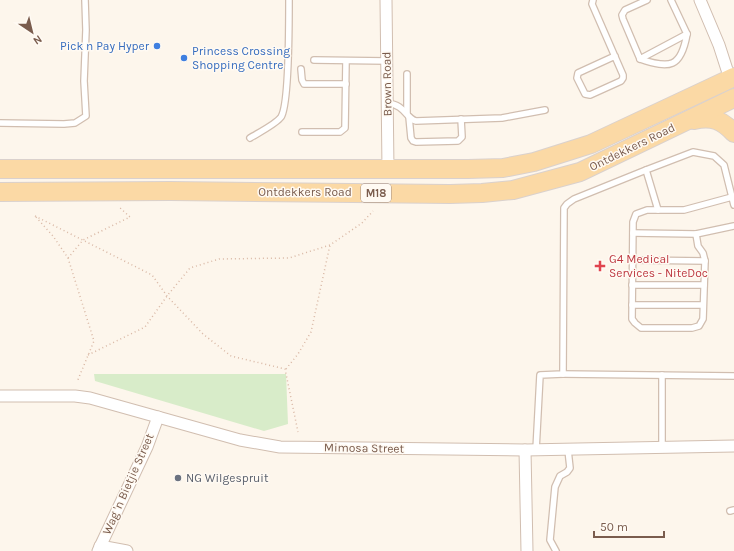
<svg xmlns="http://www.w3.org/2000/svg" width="734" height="551" font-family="Karla,sans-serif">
<rect width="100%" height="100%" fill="#fdf6ec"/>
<path fill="#d8ecc9" d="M94 374H286L288 424 264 431 95 381Z"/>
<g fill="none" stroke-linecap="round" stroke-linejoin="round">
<g stroke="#d1beb0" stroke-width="8">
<g id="service">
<path d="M593 0 592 4 623 75V78L621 81 590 95 585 94 577 78 578 73 615 56"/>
<path d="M647 0 625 10 622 15 623 19 640 59 687 34 671 0"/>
<path d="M640 59C670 69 681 68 687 34"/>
<path d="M314 60 387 61"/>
<path d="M301 69 302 80 304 84H346"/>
<path d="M387 103C406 105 405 118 416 121L502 118 545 110"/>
<path d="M407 113V74"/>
<path d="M409 117 411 138 413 141 416 142 458 141 462 137 461 119"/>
<path d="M0 123 64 124 75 123 86 116 84 81 86 30 85 0"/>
<path d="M302 132H340L345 128 346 61"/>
<path d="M250 138C258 133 276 124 281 117 289 105 289 20 289 0"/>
<path d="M734 205 732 197 684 210H647L636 214 633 222 632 319 635 323 641 328H692L699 326 703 319 705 261 703 253 698 246 696 234 734 226"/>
<path d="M658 210 646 170 693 152 714 156 724 165 732 197"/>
<path d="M633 233 696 234"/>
<path d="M633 260 705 261"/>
<path d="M632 285H704"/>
<path d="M632 305H703"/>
<path d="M563 374 734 376"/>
<path d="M662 375V448"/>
<path d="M536 450 540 375 563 374 564 208 567 204 574 199 646 170"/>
<path d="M730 511 734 510"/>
<path d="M556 551 550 540 555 487 560 476 567 472 570 468 568 450"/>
</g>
</g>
<g stroke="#d1beb0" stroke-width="13">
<g id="minor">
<path d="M386 0 388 169"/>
<path d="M700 0 719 45 730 79"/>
<path d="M0 396H75L90 398 240 440 280 447 525 450 734 446"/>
<path d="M525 450 527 551"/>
<path d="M100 546 127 551"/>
<path d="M98 551 147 447 158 417"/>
</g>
</g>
<g stroke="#dad1cd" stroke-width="20">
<g id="primary">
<path d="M694 120C712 116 722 120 734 133"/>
<path d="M0 169H468L503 168 534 162 591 144 734 77"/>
<path d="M0 192 170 191 450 194 482 193 513 190 580 172 734 98"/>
</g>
</g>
<g stroke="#d9b8a5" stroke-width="1.5" stroke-dasharray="1 3" stroke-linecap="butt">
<path d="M35 216 152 275 167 296 203 334 231 356 285 369 298 432"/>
<path d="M36 217 53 236 68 258 94 341 77 382"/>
<path d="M68 258 83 240 130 217 118 206"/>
<path d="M88 355 145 327 167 296 190 268 219 259 289 258 330 245 362 223 373 211"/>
<path d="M286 369 298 354 311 332 330 245"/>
</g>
<use href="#service" stroke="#fff" stroke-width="5.5"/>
<use href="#minor" stroke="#fff" stroke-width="11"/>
<use href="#primary" stroke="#fbd9a5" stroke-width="18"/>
</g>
<g fill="#3f7fe0" stroke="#fffaf3" stroke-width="1.5">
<circle cx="157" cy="46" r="4"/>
<circle cx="184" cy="58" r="4"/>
</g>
<path fill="#e0444e" stroke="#fffaf3" stroke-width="1.5" d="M598 260h4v4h4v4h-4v4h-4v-4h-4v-4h4z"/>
<circle fill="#6b7280" stroke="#fffaf3" stroke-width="1.5" cx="178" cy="478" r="4"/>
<g text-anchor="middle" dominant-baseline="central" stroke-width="3" stroke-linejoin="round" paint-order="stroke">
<rect fill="#fffaf3" stroke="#a28b7f" stroke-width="1" x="361" y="184" width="30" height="18" rx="3"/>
<g font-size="11" font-weight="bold" fill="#7a5c4d">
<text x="376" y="193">M18</text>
</g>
<g font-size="12" fill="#366cbe" stroke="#fffaf3" text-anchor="end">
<text x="149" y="46">Pick n Pay Hyper</text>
<text x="192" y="51" text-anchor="start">Princess Crossing<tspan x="192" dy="14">Shopping Centre</tspan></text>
</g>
<g font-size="12" fill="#7a5c4d" stroke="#fffaf3">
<text transform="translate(387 84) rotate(-91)">Brown Road</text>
<text transform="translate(632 147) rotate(-26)">Ontdekkers Road</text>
<text x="305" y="192">Ontdekkers Road</text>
<text transform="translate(364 448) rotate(1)">Mimosa Street</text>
<text transform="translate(128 484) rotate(-66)">Wag 'n Bietjie Street</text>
</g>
<g font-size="12" fill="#be3a42" stroke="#fffaf3" text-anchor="start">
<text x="609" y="259">G4 Medical<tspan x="609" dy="14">Services - NiteDoc</tspan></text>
</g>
<g font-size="12" fill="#5b616d" stroke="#fffaf3" text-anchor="start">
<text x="186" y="478">NG Wilgespruit</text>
</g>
</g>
<g transform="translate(32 32) rotate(145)" stroke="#fffaf3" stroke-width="3" paint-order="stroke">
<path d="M0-3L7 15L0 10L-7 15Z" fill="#7a5c4d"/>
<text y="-6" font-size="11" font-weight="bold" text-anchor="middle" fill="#7a5c4d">N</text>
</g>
<path d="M594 531v6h70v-6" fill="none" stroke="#7a5c4d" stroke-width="2"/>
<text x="600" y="531" font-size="12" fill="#7a5c4d" stroke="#fffaf3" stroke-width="3" paint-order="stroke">50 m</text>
</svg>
